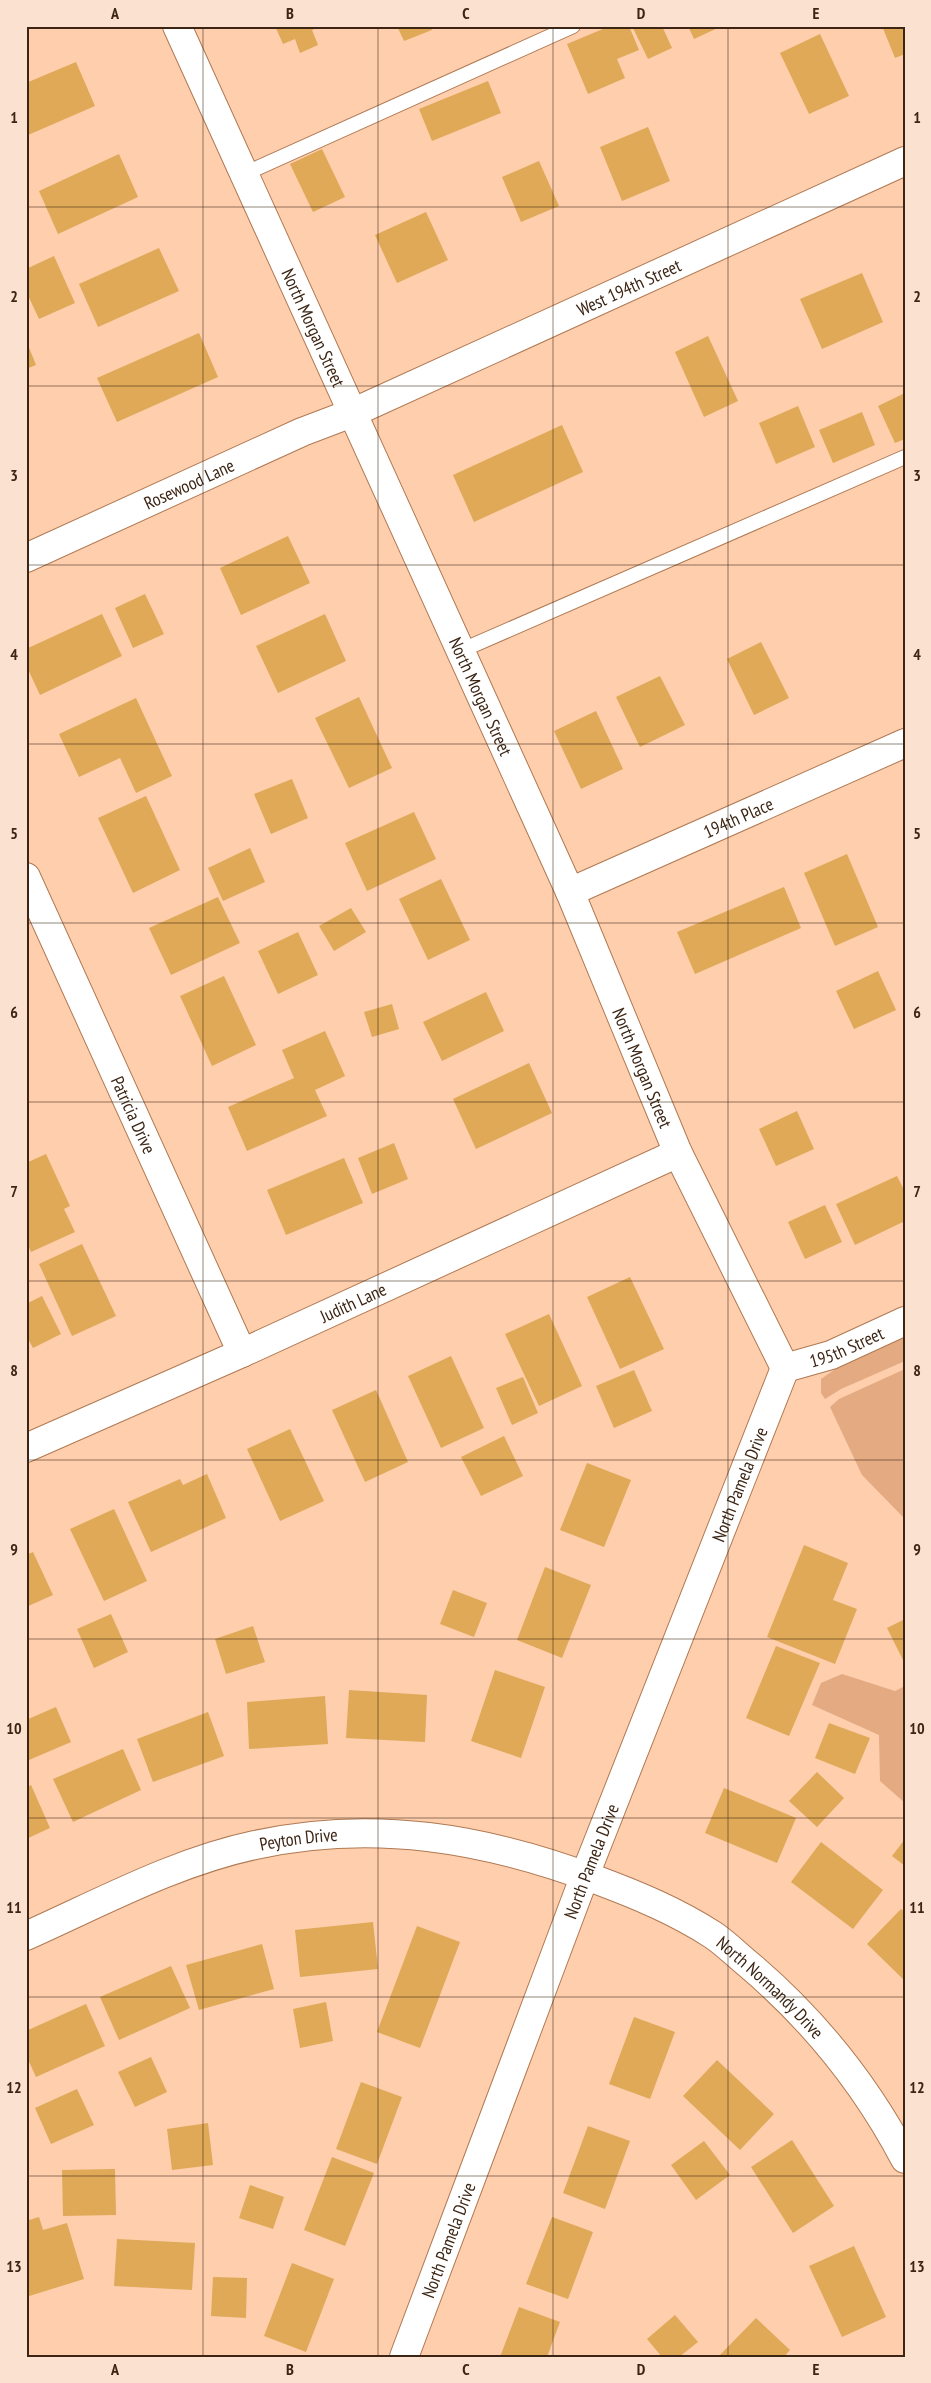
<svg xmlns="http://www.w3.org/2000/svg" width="931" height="2383" font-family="'PT Sans Narrow',sans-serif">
<rect width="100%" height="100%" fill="#fecead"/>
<g fill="#e4aa82">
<path d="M905 1334V1361L841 1389 825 1399 821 1393V1379L834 1370V1366Z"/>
<path d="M905 1369V1519L862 1475 830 1407 839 1399Z"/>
<path d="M842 1674 895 1691 905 1686V1803L880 1781 879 1735 812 1705 821 1683Z"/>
</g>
<g fill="#dfa957">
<path d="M275 26H322L312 30 318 45 300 53 295 39 283 44Z"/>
<path d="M397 26H430L432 30 404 41Z"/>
<path d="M610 26H629L639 50 617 59 625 78 588 94 567 44Z"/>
<path d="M632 26H662L672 48 648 59Z"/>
<path d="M688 26H722L694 39Z"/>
<path d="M882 26H905V54L895 58Z"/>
<path d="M820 34 849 96 809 114 780 53Z"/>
<path d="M76 62 95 106 28 135 26 130V83Z"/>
<path d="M488 81 501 113 432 141 419 109Z"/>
<path d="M648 127 670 181 622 201 600 147Z"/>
<path d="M322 149 345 197 313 212 290 164Z"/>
<path d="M119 154 138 197 58 234 39 191Z"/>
<path d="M539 161 559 206 521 222 502 177Z"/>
<path d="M426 212 448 260 397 283 375 235Z"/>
<path d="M159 248 179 291 98 327 79 284Z"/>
<path d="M54 256 75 303 39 319 26 291V269Z"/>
<path d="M862 273 883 322 822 349 800 299Z"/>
<path d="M199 333 218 377 117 422 97 378Z"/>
<path d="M708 336 738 401 704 417 675 352Z"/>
<path d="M26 340 36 365 26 369Z"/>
<path d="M905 393V439L895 443 878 406Z"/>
<path d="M798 406 815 447 776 464 759 423Z"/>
<path d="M862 412 875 445 833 463 819 430Z"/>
<path d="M562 425 583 472 474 522 453 475Z"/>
<path d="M288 536 310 583 241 615 220 568Z"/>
<path d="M145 594 164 634 133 648 115 608Z"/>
<path d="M102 614 122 656 40 695 26 665V649Z"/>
<path d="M325 614 346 661 278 693 256 646Z"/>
<path d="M761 642 789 698 754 715 727 659Z"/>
<path d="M660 676 685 725 640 747 616 697Z"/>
<path d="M359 697 392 768 349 788 315 718Z"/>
<path d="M136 698 172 776 136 793 120 758 79 777 59 734Z"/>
<path d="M596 711 623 769 581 789 554 731Z"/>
<path d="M292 779 308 818 271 834 254 794Z"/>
<path d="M146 796 180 870 133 893 98 818Z"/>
<path d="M414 812 436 859 367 891 345 843Z"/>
<path d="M250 848 265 882 223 901 208 868Z"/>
<path d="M847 854 878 927 835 946 804 873Z"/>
<path d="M441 879 470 940 428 960 399 899Z"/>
<path d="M784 887 801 928 695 974 677 932Z"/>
<path d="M218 897 240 943 171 975 149 928Z"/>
<path d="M351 908 366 932 334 951 319 926Z"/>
<path d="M298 932 318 975 278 994 258 951Z"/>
<path d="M878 971 896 1010 854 1029 836 991Z"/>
<path d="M224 976 256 1045 212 1066 180 996Z"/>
<path d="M486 992 504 1031 442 1061 423 1022Z"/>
<path d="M392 1004 399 1029 372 1037 364 1012Z"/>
<path d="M325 1031 345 1076 315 1090 327 1116 247 1151 228 1107 294 1078 282 1050Z"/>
<path d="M529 1063 552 1113 476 1149 453 1099Z"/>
<path d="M797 1111 814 1149 776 1166 759 1129Z"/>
<path d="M394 1143 408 1179 372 1194 358 1158Z"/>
<path d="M46 1154 70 1206 64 1209 75 1232 31 1252 26 1241V1163Z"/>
<path d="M344 1158 363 1203 286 1235 267 1190Z"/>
<path d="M897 1176 905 1192V1221L855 1245 836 1204Z"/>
<path d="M825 1205 842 1242 805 1259 788 1222Z"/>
<path d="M82 1244 116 1316 72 1336 39 1264Z"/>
<path d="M630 1277 664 1349 620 1369 587 1297Z"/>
<path d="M42 1296 61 1334 33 1348 26 1335V1304Z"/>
<path d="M549 1314 582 1386 539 1406 505 1334Z"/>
<path d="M451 1356 484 1428 441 1448 408 1376Z"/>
<path d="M634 1370 652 1411 614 1428 596 1386Z"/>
<path d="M523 1377 538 1413 512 1425 496 1388Z"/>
<path d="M376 1390 408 1462 365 1482 332 1410Z"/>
<path d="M290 1429 324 1501 280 1521 247 1449Z"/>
<path d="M504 1436 523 1476 481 1496 461 1457Z"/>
<path d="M587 1463 631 1480 604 1547 560 1530Z"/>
<path d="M207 1474 226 1518 151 1552 128 1502 180 1479 183 1485Z"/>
<path d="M114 1509 147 1581 104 1601 70 1529Z"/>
<path d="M804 1545 848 1563 833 1600 857 1609 835 1664 767 1637Z"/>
<path d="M33 1552 53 1595 26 1607V1555Z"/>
<path d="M545 1567 591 1585 562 1658 517 1640Z"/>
<path d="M453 1590 487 1603 474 1637 440 1624Z"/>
<path d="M111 1614 128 1652 94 1668 77 1629Z"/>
<path d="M905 1619V1664L887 1628Z"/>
<path d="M253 1626 265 1662 226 1674 215 1639Z"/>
<path d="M776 1646 820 1663 789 1736 746 1718Z"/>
<path d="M495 1670 545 1687 521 1758 471 1741Z"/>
<path d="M349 1690 427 1695 425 1742 346 1738Z"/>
<path d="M325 1696 328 1744 249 1749 247 1702Z"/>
<path d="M56 1707 71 1742 29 1760 26 1753V1720Z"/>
<path d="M208 1712 224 1756 153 1782 137 1739Z"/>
<path d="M829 1723 870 1738 855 1774 815 1758Z"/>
<path d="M123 1749 141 1790 73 1822 53 1779Z"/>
<path d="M817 1772 844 1798 817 1827 789 1801Z"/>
<path d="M31 1785 50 1828 26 1839V1788Z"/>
<path d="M724 1788 796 1818 777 1863 705 1833Z"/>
<path d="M905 1839V1866L892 1856Z"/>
<path d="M821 1842 883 1890 853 1929 791 1882Z"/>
<path d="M901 1909 905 1912V1981L867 1944Z"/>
<path d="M373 1922 378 1969 300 1977 295 1930Z"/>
<path d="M417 1926 460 1942 420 2048 377 2032Z"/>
<path d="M262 1944 274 1989 199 2010 186 1965Z"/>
<path d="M171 1966 190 2008 119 2040 100 1997Z"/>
<path d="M326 2002 333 2041 300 2048 293 2009Z"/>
<path d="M86 2004 105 2046 36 2077 26 2055V2031Z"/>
<path d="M634 2017 675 2032 650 2099 609 2084Z"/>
<path d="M151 2057 167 2092 135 2107 118 2072Z"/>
<path d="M717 2060 774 2114 740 2150 683 2096Z"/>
<path d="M361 2082 402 2097 377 2164 336 2149Z"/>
<path d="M77 2089 94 2125 51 2144 35 2108Z"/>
<path d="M208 2123 213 2165 172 2170 167 2129Z"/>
<path d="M588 2126 630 2141 605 2209 563 2193Z"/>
<path d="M792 2140 834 2206 793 2233 751 2167Z"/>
<path d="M704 2141 730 2175 696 2200 671 2165Z"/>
<path d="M332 2157 374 2173 345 2246 304 2230Z"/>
<path d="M115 2169 116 2215 63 2216 62 2170Z"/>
<path d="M250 2185 284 2197 273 2229 239 2218Z"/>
<path d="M39 2217 43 2230 67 2223 84 2279 26 2297V2221Z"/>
<path d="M552 2217 593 2232 568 2299 526 2284Z"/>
<path d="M117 2239 195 2243 192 2290 114 2286Z"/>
<path d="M854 2246 886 2317 842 2337 809 2266Z"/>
<path d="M292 2263 334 2279 306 2352 264 2336Z"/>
<path d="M213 2277 247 2278 246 2318 211 2316Z"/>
<path d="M519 2307 560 2322 547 2357H500Z"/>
<path d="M675 2315 698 2342 679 2357H662L647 2339Z"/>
<path d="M756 2318 790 2350 784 2357H718Z"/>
</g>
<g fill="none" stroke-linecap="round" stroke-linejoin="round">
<g stroke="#b07952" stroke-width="16">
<g id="lane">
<path d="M244 174 573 26"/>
<path d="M460 651 905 457"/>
</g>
</g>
<g stroke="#b07952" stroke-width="30">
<g id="street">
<path id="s1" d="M177 26 570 892 678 1153 785 1368"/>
<path id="s2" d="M26 558 302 432 352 413 905 161"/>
<path id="s3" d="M26 877 242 1353"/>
<path id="s4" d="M570 892 905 743"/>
<path id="s5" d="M785 1368 831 1355 905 1321"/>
<path id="s6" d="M26 1448 242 1353 678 1153"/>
<path id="s7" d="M26 1936C100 1903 175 1862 255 1845 373 1819 485 1838 597 1880 637 1895 676 1911 713 1935 725 1943 737 1955 748 1964 813 2019 866 2085 905 2159"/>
<path id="s8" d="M404 2357 585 1875 785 1368"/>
</g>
</g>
<use href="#lane" stroke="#fff" stroke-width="14"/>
<use href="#street" stroke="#fff" stroke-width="28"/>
</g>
<path fill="none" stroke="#3c2514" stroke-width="1" stroke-opacity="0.55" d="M203 26V2357M378 26V2357M553 26V2357M728 26V2357M26 207H905M26 386H905M26 565H905M26 744H905M26 923H905M26 1102H905M26 1281H905M26 1460H905M26 1639H905M26 1818H905M26 1997H905M26 2176H905"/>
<g text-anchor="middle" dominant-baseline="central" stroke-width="4.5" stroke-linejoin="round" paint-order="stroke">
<g font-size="18" fill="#3c2514" stroke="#fae1d0">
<text stroke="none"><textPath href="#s2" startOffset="661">West 194th Street</textPath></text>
<text stroke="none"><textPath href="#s1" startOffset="331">North Morgan Street</textPath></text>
<text stroke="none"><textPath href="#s2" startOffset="179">Rosewood Lane</textPath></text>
<text stroke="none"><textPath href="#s1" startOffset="736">North Morgan Street</textPath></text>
<text stroke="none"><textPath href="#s4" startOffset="184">194th Place</textPath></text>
<text stroke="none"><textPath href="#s1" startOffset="1141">North Morgan Street</textPath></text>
<text stroke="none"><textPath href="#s3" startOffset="261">Patricia Drive</textPath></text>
<text stroke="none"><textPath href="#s6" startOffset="358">Judith Lane</textPath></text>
<text stroke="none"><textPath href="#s5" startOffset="65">195th Street</textPath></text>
<text stroke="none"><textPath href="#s8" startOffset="935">North Pamela Drive</textPath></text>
<text stroke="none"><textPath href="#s7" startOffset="291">Peyton Drive</textPath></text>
<text stroke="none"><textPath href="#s8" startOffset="530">North Pamela Drive</textPath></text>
<text stroke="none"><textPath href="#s7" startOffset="802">North Normandy Drive</textPath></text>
<text stroke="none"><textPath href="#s8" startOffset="125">North Pamela Drive</textPath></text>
</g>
</g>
<rect width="931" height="2383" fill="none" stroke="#fae1d0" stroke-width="55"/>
<rect x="28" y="28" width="876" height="2328" fill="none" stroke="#3c2514" stroke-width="2"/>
<g font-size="16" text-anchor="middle" font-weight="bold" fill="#3c2514">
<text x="115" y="19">A</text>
<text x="290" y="19">B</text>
<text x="466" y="19">C</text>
<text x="641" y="19">D</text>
<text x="816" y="19">E</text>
<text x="14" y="123">1</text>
<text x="917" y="123">1</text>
<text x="14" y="302">2</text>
<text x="917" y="302">2</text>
<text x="14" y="481">3</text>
<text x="917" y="481">3</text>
<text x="14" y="660">4</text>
<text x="917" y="660">4</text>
<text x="14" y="839">5</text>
<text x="917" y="839">5</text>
<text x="14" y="1018">6</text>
<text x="917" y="1018">6</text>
<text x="14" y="1197">7</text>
<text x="917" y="1197">7</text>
<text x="14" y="1376">8</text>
<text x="917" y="1376">8</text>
<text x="14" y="1555">9</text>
<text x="917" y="1555">9</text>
<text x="14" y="1734">10</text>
<text x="917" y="1734">10</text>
<text x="14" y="1913">11</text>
<text x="917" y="1913">11</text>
<text x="14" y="2093">12</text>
<text x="917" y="2093">12</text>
<text x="14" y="2272">13</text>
<text x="917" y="2272">13</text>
<text x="115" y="2375">A</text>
<text x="290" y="2375">B</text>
<text x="466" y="2375">C</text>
<text x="641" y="2375">D</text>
<text x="816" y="2375">E</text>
</g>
</svg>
